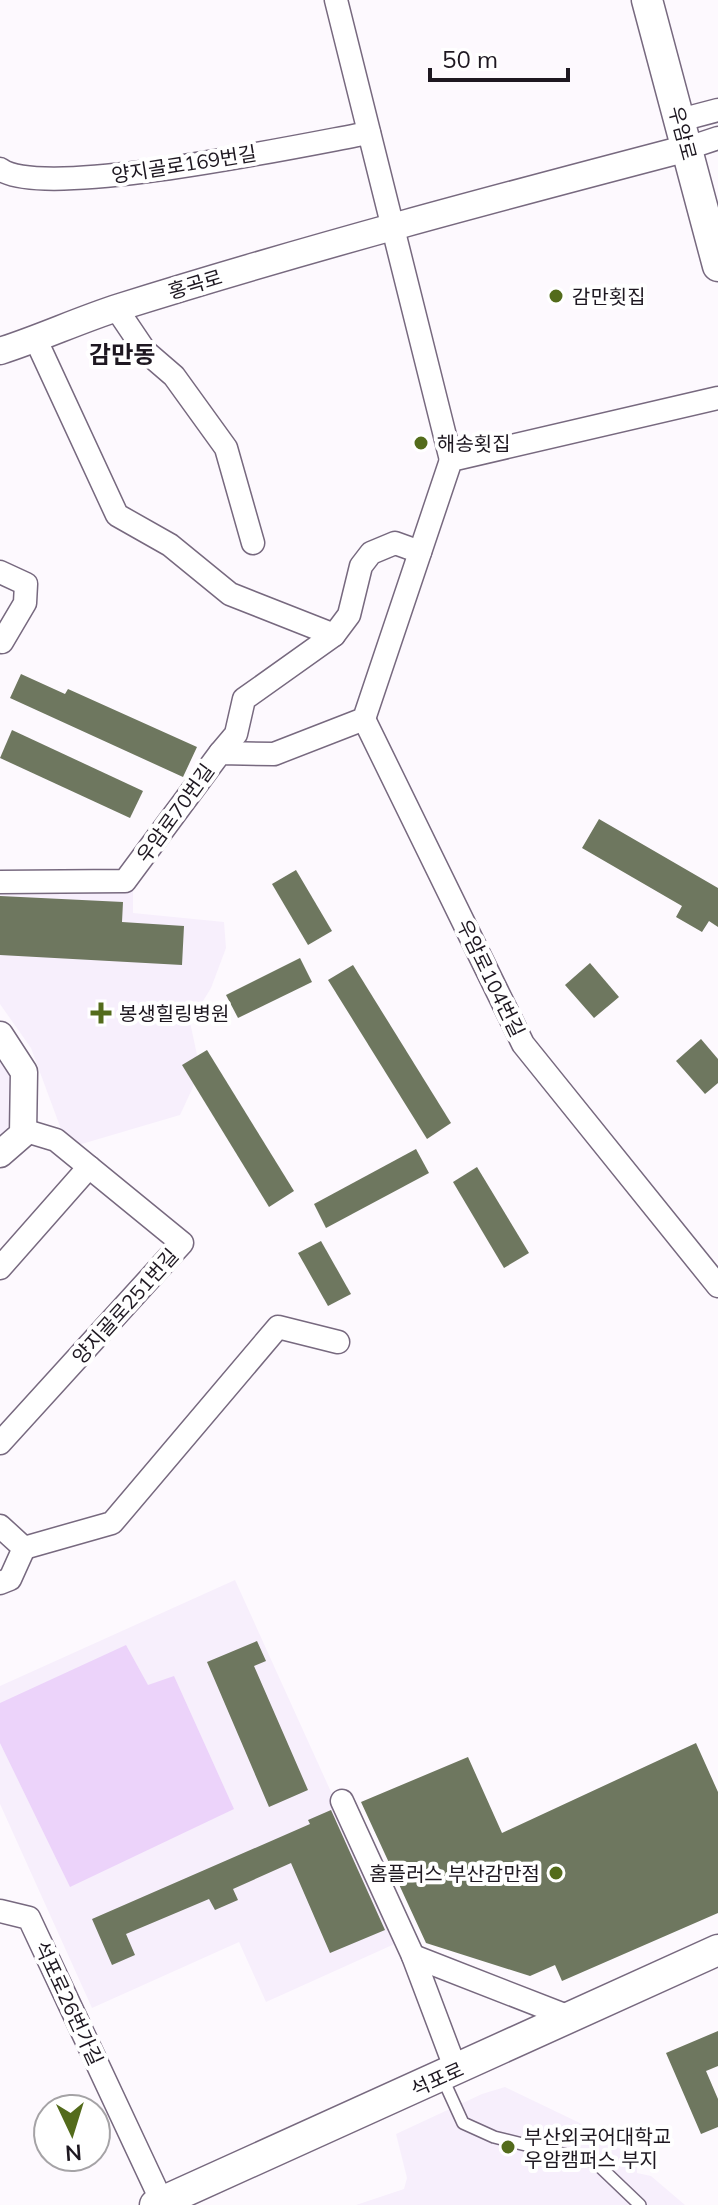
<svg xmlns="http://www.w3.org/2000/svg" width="718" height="2205" font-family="Mulish,'Noto Sans KR',sans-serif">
<rect width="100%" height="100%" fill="#fdf9fe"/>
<g fill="#f7effc">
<path d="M28 890 133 891V913L224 922 226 948 211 988 190 1022 197 1055 193 1087 180 1115 68 1148 31 1048 0 1004V892Z"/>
<path d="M0 1059 15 1073 7 1137 0 1140Z"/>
<path d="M235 1580 399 1942 266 2002 239 1942 92 2008 0 1804V1686Z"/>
<path d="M505 2087 584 2125 637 2160V2173L651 2176 685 2205H356L404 2189 407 2178 396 2134 482 2094Z"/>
</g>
<path fill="#ecd3fa" d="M126 1645 148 1685 174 1676 234 1809 70 1887 0 1743V1703Z"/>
<g fill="#6e775f">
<path d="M21 674 65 694 68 689 197 747 183 777 10 698Z"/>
<path d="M12 730 143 791 130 818 0 758Z"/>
<path d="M599 819 718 888V927L709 921 702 932 676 917 682 906 582 848Z"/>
<path d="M296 870 332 931 308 945 272 884Z"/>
<path d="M0 896 123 902 122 922 184 926 182 965 0 955Z"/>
<path d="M300 958 312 982 238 1018 226 995Z"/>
<path d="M590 963 619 997 594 1018 565 985Z"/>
<path d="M353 965 451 1123 427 1139 328 980Z"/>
<path d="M701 1039 718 1059V1083L705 1094 676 1061Z"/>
<path d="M207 1050 294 1191 269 1207 182 1065Z"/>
<path d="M416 1149 429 1173 326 1228 314 1204Z"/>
<path d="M477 1167 529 1253 504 1268 453 1182Z"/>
<path d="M321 1241 351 1294 328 1306 298 1253Z"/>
<path d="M257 1641 266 1661 254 1666 308 1790 269 1807 207 1662Z"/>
<path d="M696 1743 718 1792V1913L562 1981 555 1965 530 1976 426 1943 361 1802 468 1757 502 1833Z"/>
<path d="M331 1810 385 1930 330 1953 291 1863 233 1889 238 1900 215 1910 209 1899 126 1934 135 1955 112 1965 92 1919 310 1824 308 1820Z"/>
<path d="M718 2031V2066L706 2071 718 2099V2127L701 2134 666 2053Z"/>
</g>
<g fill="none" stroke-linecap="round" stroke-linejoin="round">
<g stroke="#77697f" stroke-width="14">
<path id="service" d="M442 2077 463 2123 494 2137 595 2162 640 2205"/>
</g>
<g stroke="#77697f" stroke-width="25">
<g id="minor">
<path d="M336 0 451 460"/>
<path d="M680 120 718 110"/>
<path d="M688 148 718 138"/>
<path d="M0 169C42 201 307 144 369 133"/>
<path d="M116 308 145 351 174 376 226 448 253 543"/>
<path d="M36 340 117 515 170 545 230 594 334 635"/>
<path d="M0 572 26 584 25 603 2 642"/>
<path d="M364 719 523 1044 718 1286"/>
<path d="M220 753 236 734 244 699 334 635 349 615 361 566 371 553 395 543 420 552"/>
<path d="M0 882 125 881 220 753 274 754 364 719 451 460 718 398"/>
<path d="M0 1268 89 1167"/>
<path d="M0 1443 182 1243 56 1140 23 1130"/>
<path d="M0 1526 24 1548"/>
<path d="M24 1548 112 1523 278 1327 338 1342"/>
<path d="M0 1583 10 1579 24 1548"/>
<path d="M342 1801 413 1956 456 2070"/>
<path d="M0 1911 29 1918 162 2202"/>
<path d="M413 1956 572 2018"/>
</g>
</g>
<g stroke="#77697f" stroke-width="29">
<g id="tertiary">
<path d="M0 351C41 338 79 320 120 307 308 248 497 198 688 148"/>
<path d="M0 1035 24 1072 23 1134 0 1154"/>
</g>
</g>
<g stroke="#77697f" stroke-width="33">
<g id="secondary">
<path d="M647 0 718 266"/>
<path d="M155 2205 718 1950"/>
</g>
</g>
<use href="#service" stroke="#fff" stroke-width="11"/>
<use href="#minor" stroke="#fff" stroke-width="22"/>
<use href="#tertiary" stroke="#fff" stroke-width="26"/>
<use href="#secondary" stroke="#fff" stroke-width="30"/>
</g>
<g fill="#536b1b" stroke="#fff" stroke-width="3">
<circle cx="556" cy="296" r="8"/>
<circle cx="421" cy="443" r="8"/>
<path d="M97 1001h8v8h8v8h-8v8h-8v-8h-8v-8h8z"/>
<circle cx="556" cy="1873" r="8"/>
<circle cx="508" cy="2147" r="8"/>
</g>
<g text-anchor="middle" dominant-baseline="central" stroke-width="8" stroke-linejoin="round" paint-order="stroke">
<g font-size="20" fill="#1e1821" stroke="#fff">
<text transform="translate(683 133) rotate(75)">우암로</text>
<text transform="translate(184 164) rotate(-9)">양지골로169번길</text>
<text transform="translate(195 284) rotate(-17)">홍곡로</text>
<text transform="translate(175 813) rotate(-54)">우암로70번길</text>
<text transform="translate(491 978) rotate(64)">우암로104번길</text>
<text transform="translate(125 1306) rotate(-48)">양지골로251번길</text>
<text transform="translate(69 2003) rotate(65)">석포로26번가길</text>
<text transform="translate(437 2079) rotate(-24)">석포로</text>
</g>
<g font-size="20" fill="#1e1821" stroke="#fff" text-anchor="start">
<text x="572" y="296">감만횟집</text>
<text x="437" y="443">해송횟집</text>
<text x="119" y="1013">봉생힐링병원</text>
<text x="540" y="1873" text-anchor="end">홈플러스 부산감만점</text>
<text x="524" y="2136">부산외국어대학교<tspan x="524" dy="23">우암캠퍼스 부지</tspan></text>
</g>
<g font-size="24" font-weight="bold" fill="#1e1821" stroke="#fff">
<text x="122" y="354">감만동</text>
</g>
</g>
<g transform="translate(72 2133) rotate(176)"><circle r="38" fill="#ffffff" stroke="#a5a3a6" stroke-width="2"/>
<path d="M0-6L14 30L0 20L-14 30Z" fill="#536b1b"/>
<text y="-12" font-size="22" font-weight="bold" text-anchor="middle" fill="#1e1821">N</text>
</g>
<path d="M430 68v12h138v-12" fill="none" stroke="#1e1821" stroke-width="4"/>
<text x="442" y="68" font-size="24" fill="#1e1821" stroke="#ffffff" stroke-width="6" paint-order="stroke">50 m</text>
</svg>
